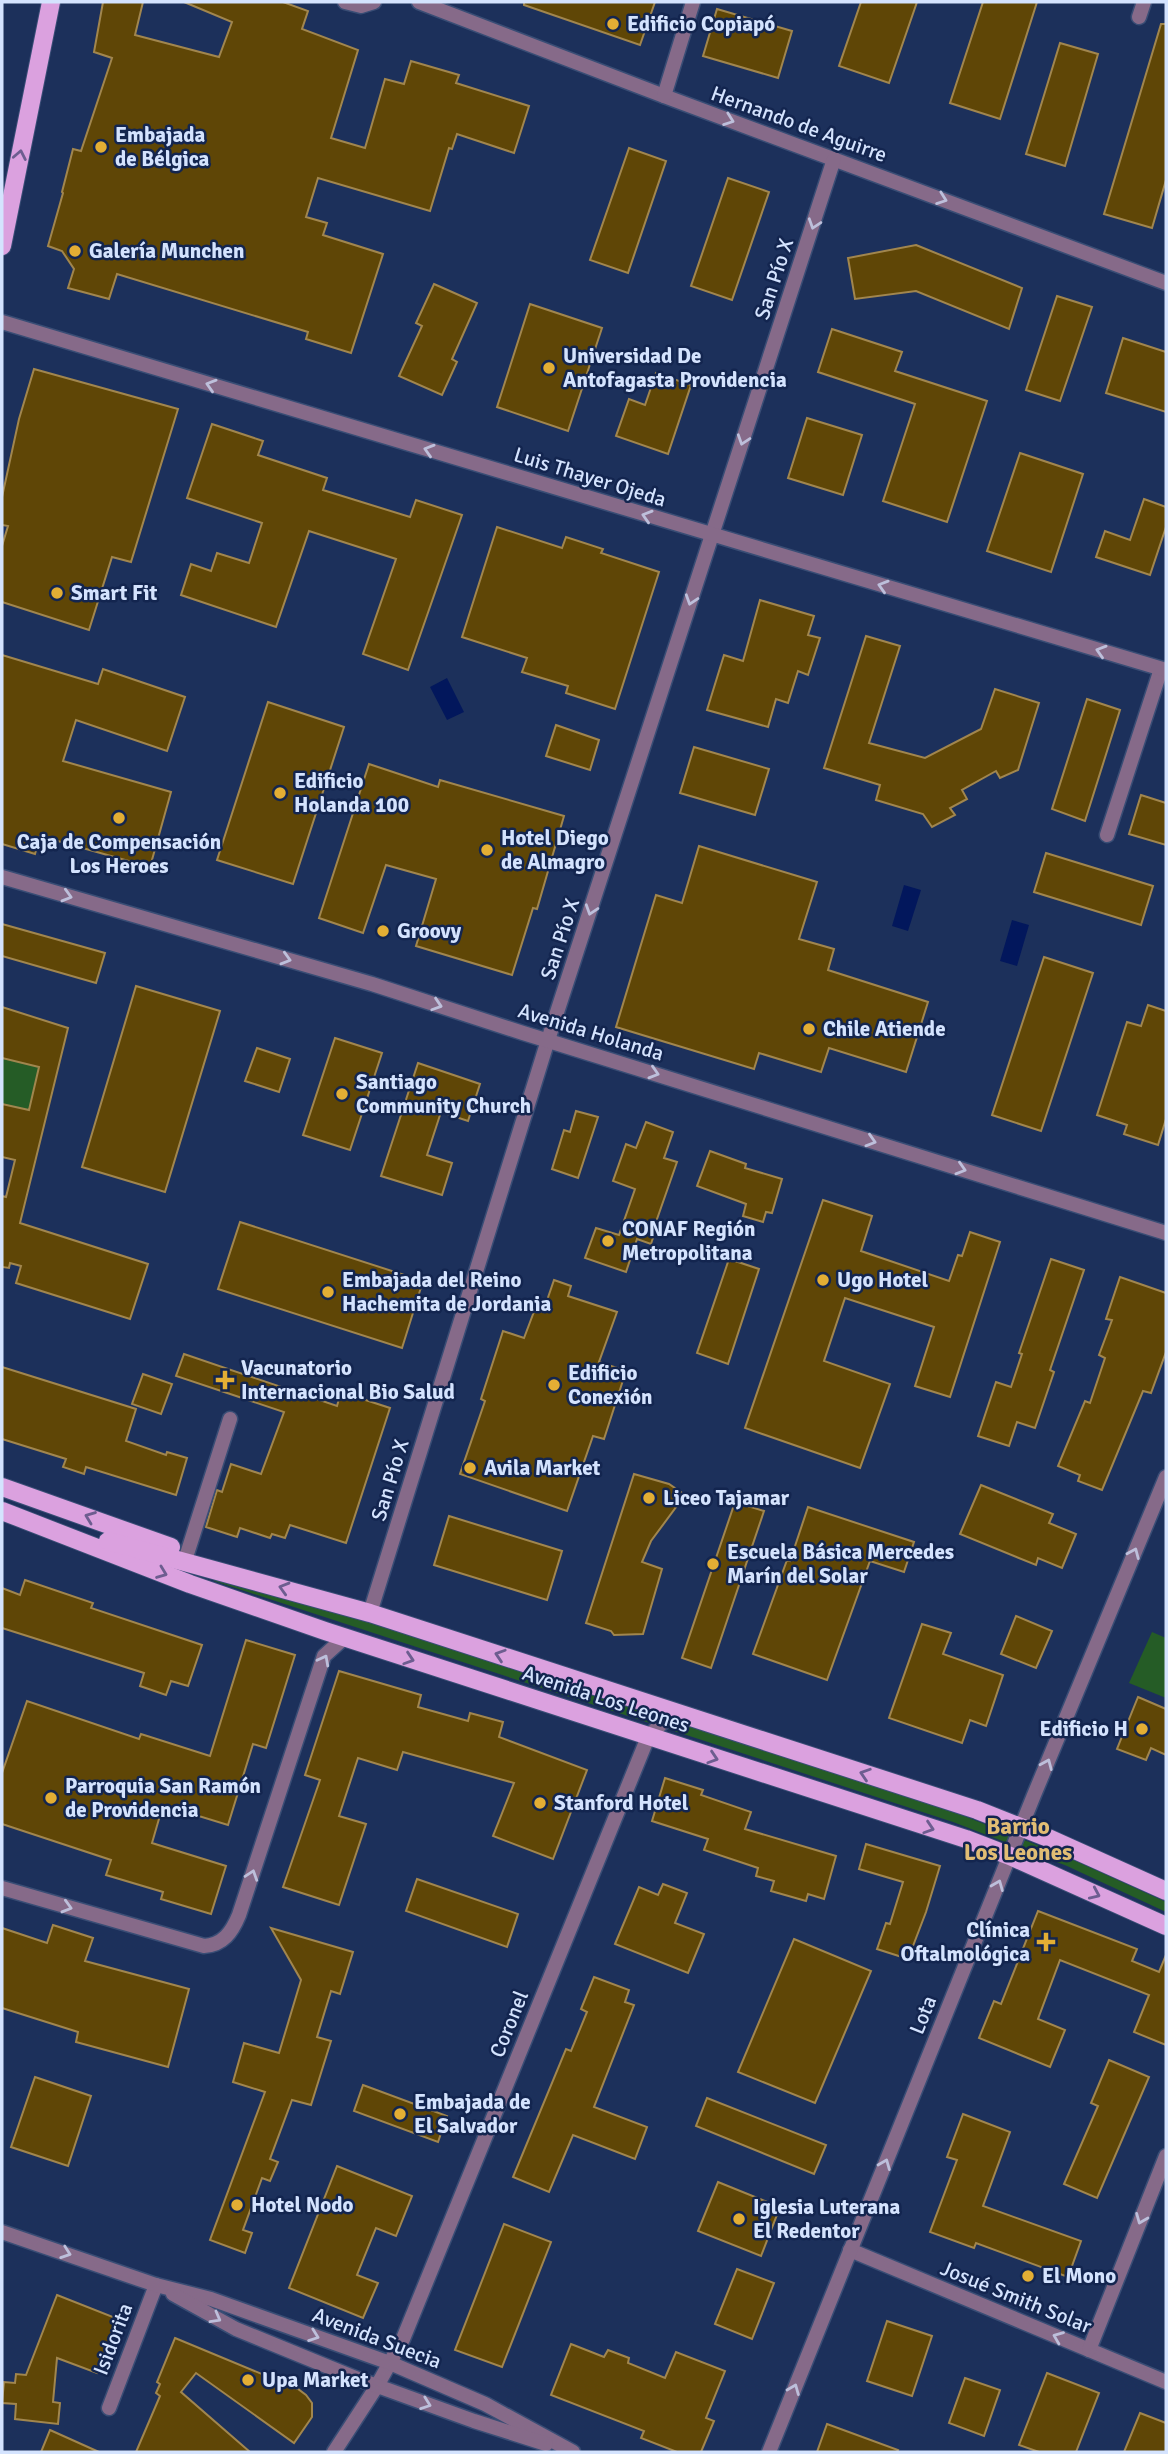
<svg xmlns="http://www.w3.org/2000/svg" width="1168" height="2454" font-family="Signika,sans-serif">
<rect width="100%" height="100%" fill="#1c305b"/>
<g fill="#255c26">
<path d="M2 1058 39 1067 29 1110 2 1104Z"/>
<path d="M214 1572 677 1720 959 1814 1067 1857 1166 1902V1912L1067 1866 953 1822 214 1581Z"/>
<path d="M1152 1632 1166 1638V1698L1129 1683Z"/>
</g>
<g fill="#02175c">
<path d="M447 678 464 712 447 720 430 687Z"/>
<path d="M904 885 921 890 908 931 892 926Z"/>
<path d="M1012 920 1029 925 1017 966 1000 961Z"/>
</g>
<g fill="#5f4606" stroke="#a1864e" stroke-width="2">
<path d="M103 2H143L135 35 219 57 232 22 184 2H283L308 11 302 29 358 50 331 138 365 148 385 79 404 84 411 61 459 75 456 83 529 106 514 153 457 134 452 149 449 148 430 211 318 178 306 217 327 223 323 235 383 254 351 353 306 339 308 332 117 274 109 299 68 288 74 269 62 251 48 246 63 193 62 192 73 149 81 151 112 58 94 52Z"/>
<path d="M524 2H655L640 45 524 5Z"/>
<path d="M861 2H917L889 83 839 66Z"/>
<path d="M983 2H1037L1000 119 950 103Z"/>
<path d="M717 9 792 31 778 78 703 56Z"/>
<path d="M1161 24H1166V180L1152 228 1104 214Z"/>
<path d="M1060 43 1098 54 1065 166 1026 154Z"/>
<path d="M629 148 666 161 628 273 590 260Z"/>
<path d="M728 178 769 192 732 300 691 286Z"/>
<path d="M916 245 1022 288 1009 329 916 291 855 299 848 258Z"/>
<path d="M434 284 477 303 452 359 457 362 442 395 399 376 422 326 416 323Z"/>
<path d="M1057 296 1092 307 1060 401 1026 390Z"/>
<path d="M530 304 602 328 568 431 497 407Z"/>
<path d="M832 329 902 352 895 371 987 401 947 522 883 501 915 404 818 372Z"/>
<path d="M1123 338 1166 352V412L1106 393Z"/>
<path d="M34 369 178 409 131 562 112 557 89 630 2 602V546L8 526 2 525V497L19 419Z"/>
<path d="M656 373 691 385 668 454 616 436 629 399 645 405Z"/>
<path d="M807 418 862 435 843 495 788 478Z"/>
<path d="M212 424 263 441 258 455 327 478 323 490 410 517 416 500 462 515 408 670 363 654 396 559 309 531 276 627 181 595 191 564 211 571 217 553 249 563 262 523 187 498Z"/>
<path d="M1020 453 1083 474 1051 572 987 551Z"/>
<path d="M1144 499 1166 507V527L1150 575 1096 557 1105 531 1130 540Z"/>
<path d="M497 527 562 548 566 537 603 549 601 553 659 572 615 709 566 693 568 686 522 672 527 658 462 637Z"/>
<path d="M760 600 814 616 808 635 820 638 808 675 798 671 788 703 776 699 768 727 707 710 724 655 743 661Z"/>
<path d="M866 636 900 646 869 743 925 758 981 729 995 689 1039 703 1018 770 1000 778 996 771 962 790 967 799 950 808 955 815 932 827 923 814 876 800 880 785 824 768Z"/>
<path d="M2 655 98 684 103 669 185 697 167 751 76 720 63 761 171 792 150 867 40 836 35 854 2 844Z"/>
<path d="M1087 699 1120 710 1085 821 1052 809Z"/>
<path d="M268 702 344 727 293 884 217 860Z"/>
<path d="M556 725 599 740 590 770 546 756Z"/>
<path d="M694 747 769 769 755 815 680 793Z"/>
<path d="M369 764 438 787 440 780 564 816 537 909 533 908 512 975 416 946 436 879 386 865 363 933 319 918Z"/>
<path d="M1141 795 1166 803V845L1129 834Z"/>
<path d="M699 846 817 882 799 939 834 949 828 970 928 1002 906 1072 829 1048 821 1072 759 1053 754 1069 616 1027 656 895 682 903Z"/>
<path d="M1046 853 1153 886 1141 925 1034 892Z"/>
<path d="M2 924 105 953 96 983 2 956Z"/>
<path d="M1044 957 1093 973 1041 1131 992 1115Z"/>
<path d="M136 986 220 1011 165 1192 82 1167Z"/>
<path d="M1148 1005 1166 1011V1119L1158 1145 1124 1134 1127 1125 1097 1115 1127 1022 1141 1026Z"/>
<path d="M2 1007 68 1028 20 1223 148 1264 130 1319 16 1283 21 1266 10 1263 9 1268 2 1267V1196L6 1197 15 1160 2 1157V1104L29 1110 39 1067 2 1058Z"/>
<path d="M335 1038 382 1053 350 1150 303 1135Z"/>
<path d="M257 1048 290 1059 279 1092 245 1081Z"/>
<path d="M418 1063 480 1084 468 1121 441 1112 427 1155 452 1163 442 1195 381 1176Z"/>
<path d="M576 1111 598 1117 578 1178 552 1169 564 1130 570 1132Z"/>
<path d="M646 1122 673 1132 664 1158 677 1162 656 1222H658L651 1244 637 1239 626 1272 585 1258 596 1228 619 1235 635 1189 613 1181 626 1144 636 1148Z"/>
<path d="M710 1151 746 1164 745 1168 782 1179 772 1213 766 1212 763 1222 743 1216 746 1204 697 1186Z"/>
<path d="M823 1200 872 1216 861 1251 949 1281 958 1255 962 1256 970 1232 1000 1242 950 1397 915 1386 934 1327 845 1298 824 1361 890 1384 860 1468 745 1428Z"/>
<path d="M240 1222 423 1281 402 1348 218 1289Z"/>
<path d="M729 1259 759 1269 728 1364 697 1353Z"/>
<path d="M1051 1259 1084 1270 1050 1370 1054 1372 1035 1428 1017 1422 1009 1446 978 1436 996 1382 1011 1387 1022 1354 1019 1353Z"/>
<path d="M1120 1277 1166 1293V1352L1151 1393 1143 1391 1102 1490 1078 1481 1080 1475 1058 1466 1085 1401 1090 1403 1105 1358 1099 1355 1112 1320 1106 1319Z"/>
<path d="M554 1280 571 1286 568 1296 617 1312 599 1362 626 1371 604 1439 593 1436 567 1511 460 1474 485 1401 481 1399 503 1331 524 1338 535 1309 543 1312Z"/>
<path d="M184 1354 337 1406 341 1392 390 1408 346 1543 290 1525 285 1538 272 1534 270 1538 240 1528 237 1537 206 1527 217 1490 222 1492 231 1464 261 1474 284 1412 176 1376Z"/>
<path d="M2 1367 136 1409 126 1441 166 1455 167 1452 187 1458 176 1495 86 1467 84 1474 63 1467 66 1459 2 1439Z"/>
<path d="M143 1374 172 1384 161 1414 132 1404Z"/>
<path d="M634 1474 669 1484 685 1495 651 1541 642 1562 662 1569 643 1634 614 1635 611 1631 586 1623Z"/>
<path d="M981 1485 1053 1514 1049 1523 1076 1534 1062 1568 1038 1558 1036 1565 960 1534Z"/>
<path d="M735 1502 764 1511 711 1668 682 1658Z"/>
<path d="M808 1507 914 1542 904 1572 870 1561 827 1680 753 1654 787 1560 790 1561Z"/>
<path d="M449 1516 562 1551 547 1600 434 1565Z"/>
<path d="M25 1580 93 1603 91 1608 202 1645 188 1686 171 1681 166 1695 140 1686 144 1673 2 1628V1588L20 1595Z"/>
<path d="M1016 1616 1052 1631 1036 1668 1001 1654Z"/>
<path d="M922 1624 951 1633 943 1654 1003 1675 986 1726 970 1720 962 1743 889 1718Z"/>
<path d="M246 1640 295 1655 266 1748 253 1744 228 1825 163 1805 152 1843 226 1866 211 1914 161 1899 163 1892 106 1875 111 1860 2 1824V1773L27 1701 139 1739 141 1734 210 1756Z"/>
<path d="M339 1671 421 1695 418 1707 468 1721 470 1713 503 1722 499 1737 587 1770 553 1859 493 1836 514 1783 403 1752 397 1770 358 1758 339 1816 366 1824 339 1905 283 1887 320 1780 305 1775Z"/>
<path d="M1138 1697 1166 1709V1755L1151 1748 1146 1760 1117 1749Z"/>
<path d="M665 1778 703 1790 701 1795 751 1812 745 1829 836 1856 824 1899 808 1894 806 1901 771 1891 774 1881 756 1876 758 1868 704 1850 708 1839 652 1821Z"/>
<path d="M866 1844 940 1866 926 1912 908 1959 877 1949 886 1923 890 1924 903 1882 859 1869Z"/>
<path d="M417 1879 518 1914 507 1947 406 1911Z"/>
<path d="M663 1884 687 1893 675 1923 704 1934 688 1973 615 1944 639 1887 658 1895Z"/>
<path d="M1038 1911 1137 1949 1132 1961 1159 1972 1166 1955V2045L1134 2032 1149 1995 1060 1960 1038 2019 1065 2030 1050 2067 979 2038 994 2001 1001 2004Z"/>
<path d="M53 1925 93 1938 85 1961 189 1989 168 2067 76 2042 78 2032 2 2008V1928L47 1943Z"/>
<path d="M271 1928 353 1952 340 1994 331 1991 317 2037 331 2041 311 2105 292 2100 270 2159 278 2162 270 2181 262 2178 243 2230 252 2233 245 2253 210 2240 265 2092 233 2082 244 2043 279 2053 301 1980Z"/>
<path d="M794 1939 871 1971 815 2103 738 2072Z"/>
<path d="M594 1977 629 1990 625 2002 634 2005 594 2107 647 2127 635 2159 573 2135 549 2192 513 2177 566 2049 571 2051 587 2012 581 2009Z"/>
<path d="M1109 2060 1149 2077 1097 2198 1064 2184 1098 2106 1091 2103Z"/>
<path d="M35 2077 91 2096 68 2166 11 2147Z"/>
<path d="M363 2085 447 2116 438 2142 354 2111Z"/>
<path d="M707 2098 826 2145 814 2174 696 2126Z"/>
<path d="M963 2114 1010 2132 983 2206 1081 2241 1068 2277 976 2243 974 2248 930 2232 957 2160 947 2157Z"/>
<path d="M337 2166 412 2196 396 2236 376 2228 357 2275 378 2283 363 2318 289 2288Z"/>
<path d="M718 2182 780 2207 761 2256 698 2231Z"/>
<path d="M504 2224 551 2242 502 2367 455 2350Z"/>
<path d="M737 2269 774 2283 752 2339 715 2324Z"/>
<path d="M57 2295 118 2319 97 2373 57 2358 53 2402 60 2403 58 2424 15 2419 16 2404 2 2403 4 2382 15 2383 16 2374 26 2375Z"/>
<path d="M887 2321 932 2336 912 2396 867 2381Z"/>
<path d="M175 2338 298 2389 306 2395 312 2403V2417L294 2443 196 2373 181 2392 250 2452H136L160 2396 156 2393 160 2384 157 2382Z"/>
<path d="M571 2344 604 2357 608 2350 629 2358 628 2363 665 2378 676 2352 725 2371 706 2418 714 2421 701 2452H677L641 2438 644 2431 551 2395Z"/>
<path d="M1047 2373 1099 2393 1076 2452H1039L1019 2445Z"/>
<path d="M965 2378 1000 2390 984 2436 949 2423Z"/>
<path d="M1140 2413 1166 2423V2452H1124Z"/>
<path d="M827 2424 898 2450 897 2452H817Z"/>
<path d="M50 2430 99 2452H41Z"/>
</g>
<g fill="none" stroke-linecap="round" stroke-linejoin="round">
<g stroke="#394d75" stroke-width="17">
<g id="minor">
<path d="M345 2 361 6 374 2"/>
<path d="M419 2 664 96 1166 283"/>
<path d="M1139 17 1144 2"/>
<path d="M664 96 693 2"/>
<path d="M1107 835 1161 669"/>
<path d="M187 1554 230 1419"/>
<path d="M370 1613 548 1040 834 159"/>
<path d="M2 1888 204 1946C223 1945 232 1932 239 1915L324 1656 345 1637"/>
<path d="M850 2250 1166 2382"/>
<path d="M1089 2350 1166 2156"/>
<path d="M109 2408 156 2285"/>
<path d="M334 2452 377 2386 403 2339 648 1737 662 1723 681 1713"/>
</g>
</g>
<g stroke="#394d75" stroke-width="17">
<g id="tertiary">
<path d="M2 322 1166 670"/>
<path d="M2 877 372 984 523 1033 1166 1233"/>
<path d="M2 2232 156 2285 211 2299 390 2363 485 2404 573 2452"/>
<path d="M173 2294 236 2329 358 2379 474 2421 546 2444"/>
<path d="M769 2452 1034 1795 1166 1477"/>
</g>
</g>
<g stroke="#394d75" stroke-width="20">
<g id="primary">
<path d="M2 246 51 2"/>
<path d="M2 1487 171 1547"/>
<path d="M2 1511 190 1584 325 1631 966 1839 1010 1856 1166 1926"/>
<path d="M108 1541 370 1613 977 1810 1046 1837 1166 1891"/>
</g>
</g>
<use href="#minor" stroke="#866a89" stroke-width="14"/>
<use href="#tertiary" stroke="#866a89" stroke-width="14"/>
<use href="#primary" stroke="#dba1df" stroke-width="18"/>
</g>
<defs><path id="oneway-chevron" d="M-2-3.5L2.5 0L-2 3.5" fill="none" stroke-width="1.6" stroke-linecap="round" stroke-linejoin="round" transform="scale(1.75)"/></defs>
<g stroke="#bdbfdb">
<use href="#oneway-chevron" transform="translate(729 120) rotate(20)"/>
<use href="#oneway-chevron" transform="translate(942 199) rotate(20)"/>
<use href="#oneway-chevron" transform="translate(814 224) rotate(108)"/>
<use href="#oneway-chevron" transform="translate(211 385) rotate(-163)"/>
<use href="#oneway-chevron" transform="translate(743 440) rotate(108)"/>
<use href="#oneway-chevron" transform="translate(429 450) rotate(-163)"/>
<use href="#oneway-chevron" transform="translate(647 516) rotate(-163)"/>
<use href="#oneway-chevron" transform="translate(883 586) rotate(-163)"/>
<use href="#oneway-chevron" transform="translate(691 600) rotate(108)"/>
<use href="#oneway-chevron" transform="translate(1101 651) rotate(-163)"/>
<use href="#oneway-chevron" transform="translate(67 896) rotate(16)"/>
<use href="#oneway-chevron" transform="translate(591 910) rotate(108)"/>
<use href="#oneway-chevron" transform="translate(286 959) rotate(16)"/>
<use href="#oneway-chevron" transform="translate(437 1005) rotate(18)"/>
<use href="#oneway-chevron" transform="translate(654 1073) rotate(17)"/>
<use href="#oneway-chevron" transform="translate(871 1141) rotate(17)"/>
<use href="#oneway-chevron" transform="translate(961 1169) rotate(17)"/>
<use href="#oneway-chevron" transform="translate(1134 1553) rotate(-67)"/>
<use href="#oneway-chevron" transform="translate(324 1660) rotate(-62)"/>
<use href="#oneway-chevron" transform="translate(1047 1764) rotate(-67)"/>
<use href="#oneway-chevron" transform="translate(252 1875) rotate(-72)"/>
<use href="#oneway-chevron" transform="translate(998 1885) rotate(-68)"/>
<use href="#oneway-chevron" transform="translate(67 1907) rotate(16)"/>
<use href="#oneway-chevron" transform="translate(885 2164) rotate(-68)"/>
<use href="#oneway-chevron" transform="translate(1141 2219) rotate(112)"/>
<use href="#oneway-chevron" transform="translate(66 2253) rotate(19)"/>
<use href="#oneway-chevron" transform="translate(216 2318) rotate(29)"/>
<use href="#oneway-chevron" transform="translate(314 2336) rotate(20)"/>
<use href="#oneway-chevron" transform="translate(1058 2337) rotate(-158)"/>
<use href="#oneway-chevron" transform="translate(794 2389) rotate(-68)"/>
<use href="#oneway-chevron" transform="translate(426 2404) rotate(20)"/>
</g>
<g stroke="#6d5d90">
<use href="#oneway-chevron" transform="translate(20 155) rotate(-79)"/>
<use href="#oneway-chevron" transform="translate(90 1517) rotate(-159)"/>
<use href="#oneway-chevron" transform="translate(162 1573) rotate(21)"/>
<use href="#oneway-chevron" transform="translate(284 1588) rotate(-164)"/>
<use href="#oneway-chevron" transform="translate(500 1655) rotate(-162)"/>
<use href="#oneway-chevron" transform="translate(409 1659) rotate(18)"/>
<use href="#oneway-chevron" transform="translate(713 1758) rotate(18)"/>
<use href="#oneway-chevron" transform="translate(865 1774) rotate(-162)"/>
<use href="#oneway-chevron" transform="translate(929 1828) rotate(18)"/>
<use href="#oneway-chevron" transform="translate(1095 1894) rotate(24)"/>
</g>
<g fill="#e3ae34" stroke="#13254f" stroke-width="2.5">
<circle cx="613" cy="24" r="7"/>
<circle cx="101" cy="147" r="7"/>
<circle cx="75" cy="251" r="7"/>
<circle cx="549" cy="368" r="7"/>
<circle cx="57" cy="593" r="7"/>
<circle cx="280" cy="793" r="7"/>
<circle cx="119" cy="818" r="7"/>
<circle cx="487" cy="850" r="7"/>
<circle cx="383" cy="931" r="7"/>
<circle cx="809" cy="1029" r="7"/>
<circle cx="342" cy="1094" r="7"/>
<circle cx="608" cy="1241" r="7"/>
<circle cx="823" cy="1280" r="7"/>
<circle cx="328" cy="1292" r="7"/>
<path d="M221.5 1369.5h7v7h7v7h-7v7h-7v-7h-7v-7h7z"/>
<circle cx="554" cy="1385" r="7"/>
<circle cx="470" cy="1468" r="7"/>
<circle cx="649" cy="1498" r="7"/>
<circle cx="713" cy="1564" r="7"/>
<circle cx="1142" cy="1729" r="7"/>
<circle cx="51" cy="1798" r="7"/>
<circle cx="540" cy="1803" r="7"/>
<path d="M1042.5 1931.5h7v7h7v7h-7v7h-7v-7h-7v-7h7z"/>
<circle cx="400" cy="2114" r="7"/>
<circle cx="237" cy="2205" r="7"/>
<circle cx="739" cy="2219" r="7"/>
<circle cx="1028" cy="2276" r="7"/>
<circle cx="248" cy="2380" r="7"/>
</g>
<g text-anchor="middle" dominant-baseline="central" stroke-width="5" stroke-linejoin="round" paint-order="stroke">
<g font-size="21" font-weight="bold" fill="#d4e3fe" stroke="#13254f" text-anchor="start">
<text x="627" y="24">Edificio Copiapó</text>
<text x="115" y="135">Embajada<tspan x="115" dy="24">de Bélgica</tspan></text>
<text x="89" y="251">Galería Munchen</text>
<text x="563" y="356">Universidad De<tspan x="563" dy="24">Antofagasta Providencia</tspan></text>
<text x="71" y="593">Smart Fit</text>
<text x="294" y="781">Edificio<tspan x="294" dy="24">Holanda 100</tspan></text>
<text x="501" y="838">Hotel Diego<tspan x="501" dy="24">de Almagro</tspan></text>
<text x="119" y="842" text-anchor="middle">Caja de Compensación<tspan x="119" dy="24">Los Heroes</tspan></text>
<text x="397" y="931">Groovy</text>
<text x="823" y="1029">Chile Atiende</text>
<text x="356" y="1082">Santiago<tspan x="356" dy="24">Community Church</tspan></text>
<text x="622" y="1229">CONAF Región<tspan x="622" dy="24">Metropolitana</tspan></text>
<text x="342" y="1280">Embajada del Reino<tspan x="342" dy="24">Hachemita de Jordania</tspan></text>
<text x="837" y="1280">Ugo Hotel</text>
<text x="241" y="1368">Vacunatorio<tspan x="241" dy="24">Internacional Bio Salud</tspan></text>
<text x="568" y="1373">Edificio<tspan x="568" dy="24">Conexión</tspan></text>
<text x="484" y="1468">Avila Market</text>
<text x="663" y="1498">Liceo Tajamar</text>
<text x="727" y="1552">Escuela Básica Mercedes<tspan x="727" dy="24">Marín del Solar</tspan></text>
<text x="1128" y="1729" text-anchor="end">Edificio H</text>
<text x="65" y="1786">Parroquia San Ramón<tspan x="65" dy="24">de Providencia</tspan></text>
<text x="554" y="1803">Stanford Hotel</text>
<text x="1030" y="1930" text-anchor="end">Clínica<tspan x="1030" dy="24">Oftalmológica</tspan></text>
<text x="414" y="2102">Embajada de<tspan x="414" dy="24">El Salvador</tspan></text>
<text x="251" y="2205">Hotel Nodo</text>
<text x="753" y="2207">Iglesia Luterana<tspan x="753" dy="24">El Redentor</tspan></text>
<text x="1042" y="2276">El Mono</text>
<text x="262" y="2380">Upa Market</text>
</g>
<g font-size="21" fill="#d4e3fe" stroke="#13254f">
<text transform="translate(799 124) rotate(20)">Hernando de Aguirre</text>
<text transform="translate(774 279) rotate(-72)">San Pío X</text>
<text transform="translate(590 477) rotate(17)">Luis Thayer Ojeda</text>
<text transform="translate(560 939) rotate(-72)">San Pío X</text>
<text transform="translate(591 1032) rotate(17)">Avenida Holanda</text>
<text transform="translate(390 1480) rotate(-73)">San Pío X</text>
<text transform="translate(606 1699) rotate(18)">Avenida Los Leones</text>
<text transform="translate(923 2015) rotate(-68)">Lota</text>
<text transform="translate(509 2024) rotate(-68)">Coronel</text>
<text transform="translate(1016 2297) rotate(22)">Josué Smith Solar</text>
<text transform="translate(377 2338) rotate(21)">Avenida Suecia</text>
<text transform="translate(113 2339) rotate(-69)">Isidorita</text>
</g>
<g font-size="23" font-weight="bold" fill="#e1bd74" stroke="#13254f">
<text x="1018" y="1826">Barrio<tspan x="1018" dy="26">Los Leones</tspan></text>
</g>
</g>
<rect width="1168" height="2454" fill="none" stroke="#d4e3fe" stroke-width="7"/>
</svg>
